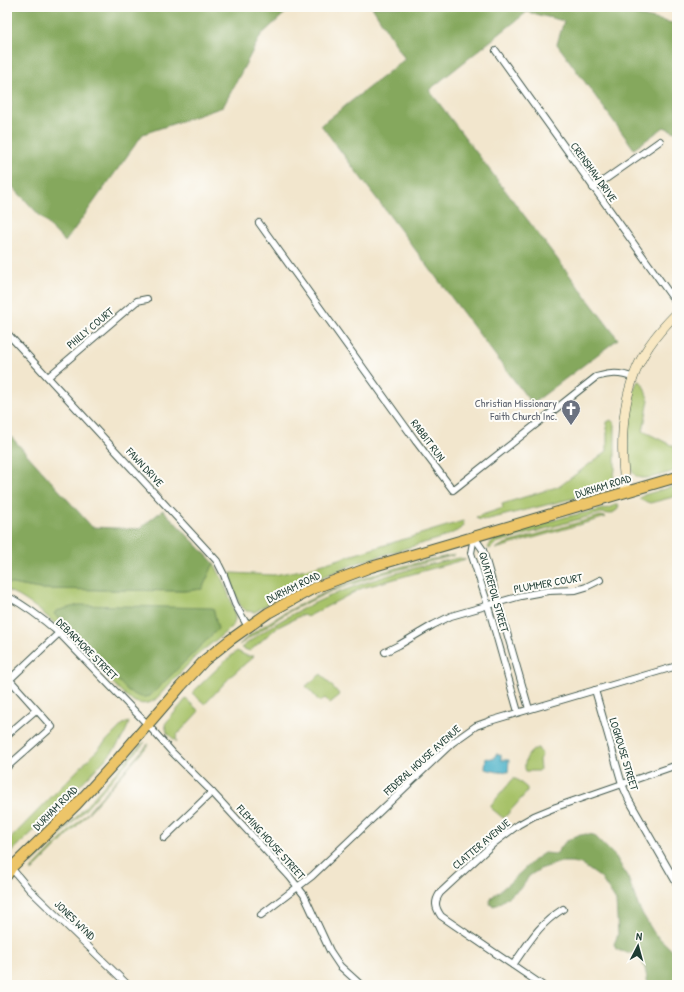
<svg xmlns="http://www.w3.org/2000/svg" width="684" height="992" font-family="'Patrick Hand',sans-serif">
<rect width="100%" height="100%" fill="#fdfcf7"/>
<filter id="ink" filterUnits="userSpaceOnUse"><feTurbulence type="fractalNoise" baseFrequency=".025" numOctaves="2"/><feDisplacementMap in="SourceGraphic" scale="8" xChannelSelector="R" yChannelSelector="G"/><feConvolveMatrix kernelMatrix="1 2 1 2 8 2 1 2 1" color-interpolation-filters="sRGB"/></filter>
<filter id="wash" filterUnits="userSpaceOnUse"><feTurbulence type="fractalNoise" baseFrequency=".012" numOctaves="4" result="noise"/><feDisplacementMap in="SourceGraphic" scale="16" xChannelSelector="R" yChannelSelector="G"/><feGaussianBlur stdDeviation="0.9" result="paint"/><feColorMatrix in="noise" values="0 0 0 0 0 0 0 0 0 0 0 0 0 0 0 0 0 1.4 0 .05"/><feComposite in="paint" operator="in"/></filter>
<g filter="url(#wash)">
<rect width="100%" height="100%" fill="#f2e6cd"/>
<g fill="#a7c269" stroke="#63804e">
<path d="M638 381H640C645 386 645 393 649 400L643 431 677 448V470C667 473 644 482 636 476 622 466 628 393 638 381Z"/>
<path d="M611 420 615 424V469C614 481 609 487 599 492L485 520 478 519 476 517 503 508 502 504 560 486 607 451V422Z"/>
<path d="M677 485V496L650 503 639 499 644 495Z"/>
<path d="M615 505H619L617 510 611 514 601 513 502 541 496 543 490 549 488 548 492 541 503 535 565 517 608 508Z"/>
<path d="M600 516 606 517 495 549 504 544Z"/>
<path d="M463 521 464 525 461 529 444 537 363 561 309 582 279 597 255 612 246 611 240 605 229 579 231 573 274 575 307 569Z"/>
<path d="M455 555 382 574 329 592 288 612 239 645C248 635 262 627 273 620 328 586 392 566 455 555Z"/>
<path d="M459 558 466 559 362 588 307 617 304 614 276 628 250 651 241 648C304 598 381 574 459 558Z"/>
<path d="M214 563C220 574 235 606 235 618 235 621 234 624 232 627L196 656 155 700C148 704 143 705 135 702 122 695 108 677 97 666 70 638 43 607 7 590V583L40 589 184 591 202 589Z"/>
<path d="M237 651 247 656H254L231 676 205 704 192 693 224 662Z"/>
<path d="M321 674 340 695 330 703 325 698 320 702 306 686Z"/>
<path d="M186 699 199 711 177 735 176 740 177 742 167 733 165 724Z"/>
<path d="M129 722C123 745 103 761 87 778 61 805 34 831 7 856V842L123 724Z"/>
<path d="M145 742 83 812 40 856 31 864 78 815 140 745Z"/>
<path d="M149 744 74 829 32 871V869L87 813 147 745Z"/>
<path d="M537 748H538L542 755 539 760 540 769 539 771H526C523 766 526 756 531 752 533 750 535 749 537 748Z"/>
<path d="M513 779H516L527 788V792L505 817 503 818 491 808V805Z"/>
</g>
<g fill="#85a85d" stroke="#527248">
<path d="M7 7H292L261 35 223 107 143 134 65 242 7 181V128L12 102 7 104Z"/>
<path d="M372 7H601L677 24V133L664 127 634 149 557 44 564 21 527 12 429 90 618 339 532 404 321 125 405 59Z"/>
<path d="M7 432 92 527 139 529 163 510 214 563 202 589 184 591 40 589 7 583Z"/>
<path d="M79 605 213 608 218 629 150 696C140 699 135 695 127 690L54 614 56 611Z"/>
<path d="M586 834 594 835 616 857 628 878 639 908 654 933 677 955V985H648C646 973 645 957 631 953 626 952 621 952 616 949L614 944 618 935 616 901 601 878 581 864 572 862H561L540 869 529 876 523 886 497 905 493 906 490 904V901L493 896 507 885 535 859 544 853 555 854 557 853 565 842 576 836Z"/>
</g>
<path fill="#49b1c8" stroke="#34777e" d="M496 754 501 755V760H509L508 772 501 771 498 772 485 769 486 758 494 759Z"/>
</g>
<g filter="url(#ink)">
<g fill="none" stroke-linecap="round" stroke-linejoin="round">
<g stroke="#3f564b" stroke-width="8">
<g id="street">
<path d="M496 51 677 304"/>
<path d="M593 188 660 141"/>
<path d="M259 223 415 440 453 490 596 377C611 373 619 372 634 378"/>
<path d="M7 333 217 561 224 575 235 604 248 627"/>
<path d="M48 377 137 301 147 299"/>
<path d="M474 537 471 553 486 599 518 712"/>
<path d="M474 537 483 550 529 709"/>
<path d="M7 596C26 606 43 619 59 633L147 724 172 752 212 792 290 877 304 895 330 951 340 966 361 985"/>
<path d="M385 652 399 645 433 625 451 616 521 596 548 591 576 590 586 587 600 580"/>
<path d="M7 682 59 633"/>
<path d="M595 690 622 784 629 800 677 884"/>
<path d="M7 735 36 710"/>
<path d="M7 767 52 727 10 680"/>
<path d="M164 838 212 792"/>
<path d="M7 863 29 889 128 985"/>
<path d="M261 915 312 876 452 743 476 726 490 721 677 666"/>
<path d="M513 965C530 941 538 925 563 909"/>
<path d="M542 985 441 916C435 907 434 902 440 893L494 843 518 825 534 816 556 807 677 765"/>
</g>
</g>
<g stroke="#3f564b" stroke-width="10">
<path id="secondary" d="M626 491C619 442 621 388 649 346 657 334 667 323 677 313"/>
</g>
<g stroke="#3f564b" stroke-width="12">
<path id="primary" d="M7 875 11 868 76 805 118 759 181 686 205 660 230 640 268 613 312 589 371 567 677 477"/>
</g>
<use href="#street" stroke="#fff" stroke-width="6"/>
<use href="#secondary" stroke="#f8e8c3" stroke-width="9"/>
<use href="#primary" stroke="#edc569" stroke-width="10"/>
</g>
</g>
<defs>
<g id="church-pin" transform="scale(1)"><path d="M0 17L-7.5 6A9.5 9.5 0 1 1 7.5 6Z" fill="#6b7280" stroke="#fdfcf7"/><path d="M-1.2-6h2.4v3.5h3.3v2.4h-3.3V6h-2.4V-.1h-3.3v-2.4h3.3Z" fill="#fff"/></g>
</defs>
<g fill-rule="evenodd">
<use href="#church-pin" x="571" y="409"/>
</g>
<g text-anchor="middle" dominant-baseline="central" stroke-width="4" stroke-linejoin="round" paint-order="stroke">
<g font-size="11" fill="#1f3d34" stroke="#fdfcf7">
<text transform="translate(594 172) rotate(54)">CRENSHAW DRIVE</text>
<text transform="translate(90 328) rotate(-40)">PHILLY COURT</text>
<text transform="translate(428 440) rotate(53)">RABBIT RUN</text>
<text transform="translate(145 467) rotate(47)">FAWN DRIVE</text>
<text transform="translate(603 486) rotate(-17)">DURHAM ROAD</text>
<text transform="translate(548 583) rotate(-10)">PLUMMER COURT</text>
<text transform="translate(293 587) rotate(-26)">DURHAM ROAD</text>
<text transform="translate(494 592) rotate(74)">QUATREFOIL STREET</text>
<text transform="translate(87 649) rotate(45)">DEBARMORE STREET</text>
<text transform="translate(624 754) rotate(73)">LOGHOUSE STREET</text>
<text transform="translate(422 760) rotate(-42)">FEDERAL HOUSE AVENUE</text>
<text transform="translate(55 808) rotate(-45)">DURHAM ROAD</text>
<text transform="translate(271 842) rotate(48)">FLEMING HOUSE STREET</text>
<text transform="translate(481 844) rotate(-40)">CLATTER AVENUE</text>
<text transform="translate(75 920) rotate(44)">JONES WYND</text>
</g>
<g font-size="11" fill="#5b616d" stroke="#fdfcf7" text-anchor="end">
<text x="557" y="403">Christian Missionary<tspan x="557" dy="13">Faith Church Inc.</tspan></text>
</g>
</g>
<rect width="684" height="992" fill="none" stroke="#fdfcf7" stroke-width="24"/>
<g transform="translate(638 946) rotate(6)" stroke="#fdfcf7" stroke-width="3" paint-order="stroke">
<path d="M0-3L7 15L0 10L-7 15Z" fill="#1f3d34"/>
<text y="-6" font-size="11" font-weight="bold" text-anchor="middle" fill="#1f3d34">N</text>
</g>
</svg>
